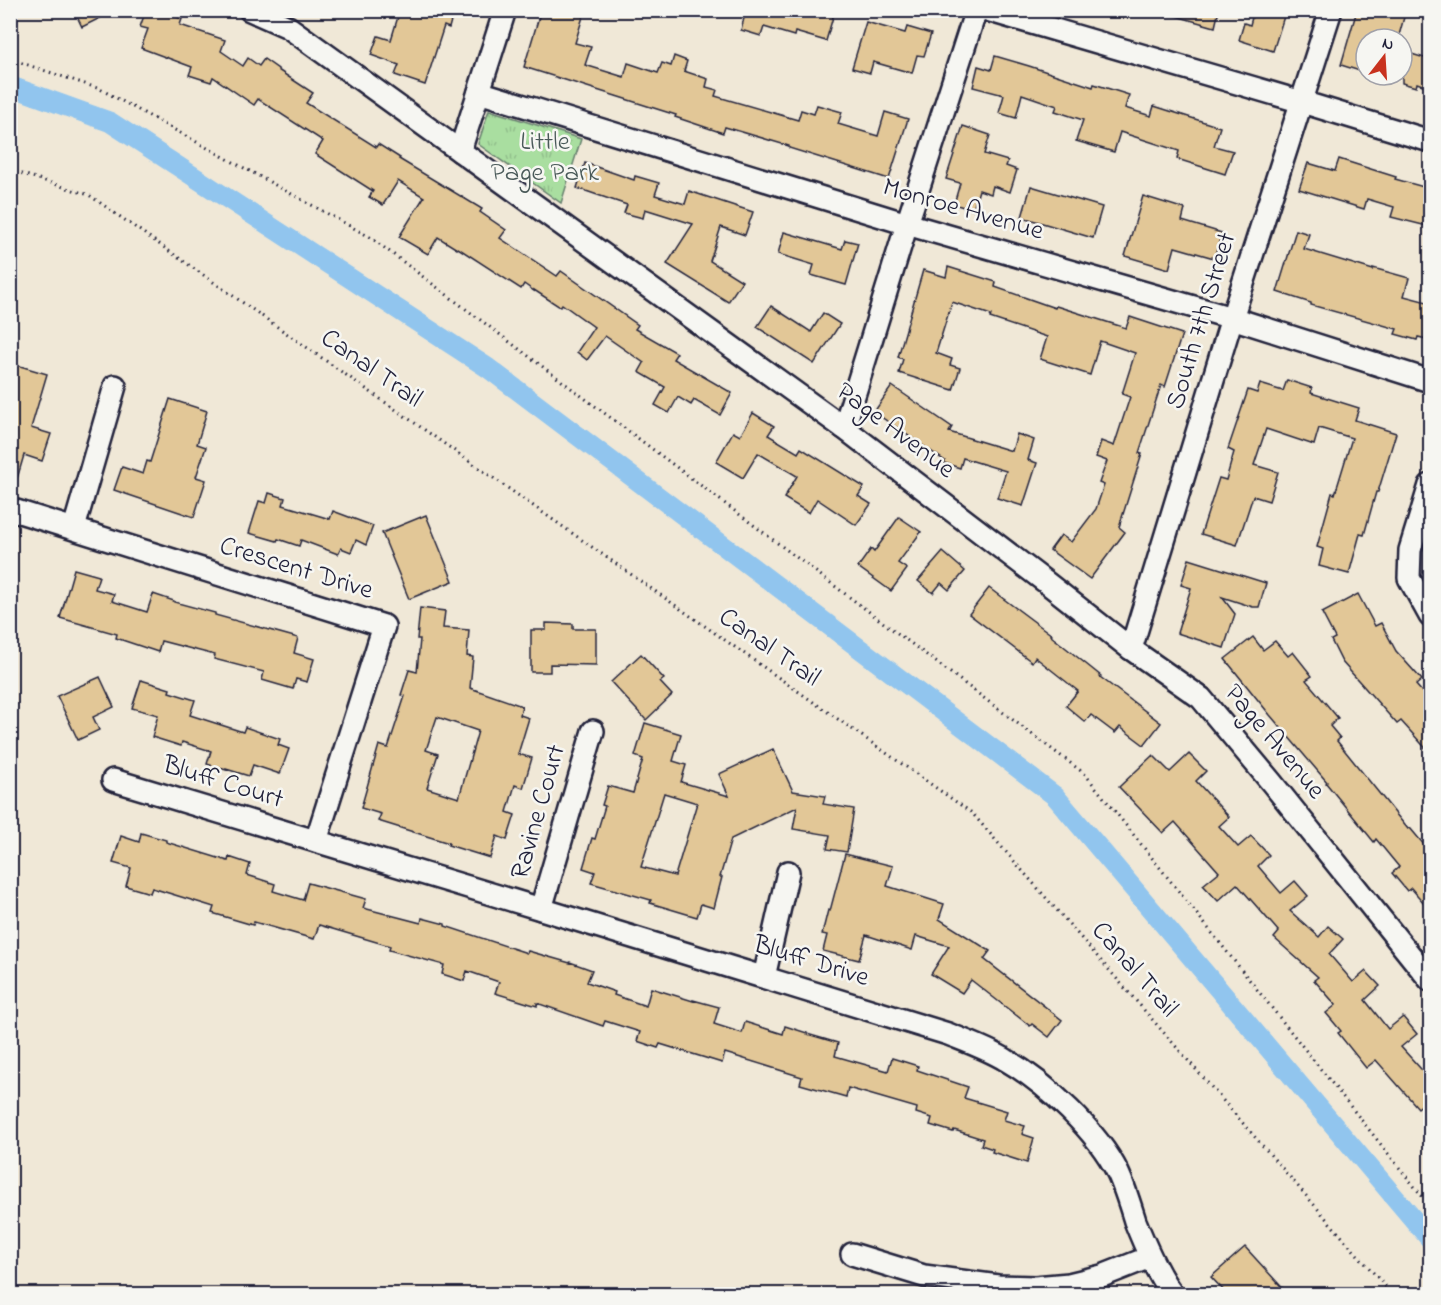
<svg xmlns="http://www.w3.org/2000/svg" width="1441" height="1305" font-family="'Indie Flower',sans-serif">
<defs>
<pattern id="park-tufts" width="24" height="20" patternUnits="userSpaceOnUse" patternTransform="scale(1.5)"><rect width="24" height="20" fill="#a9dea0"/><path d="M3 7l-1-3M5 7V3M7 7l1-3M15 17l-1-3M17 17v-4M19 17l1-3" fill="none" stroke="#91be8b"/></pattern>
</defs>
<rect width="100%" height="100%" fill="#f0e8d7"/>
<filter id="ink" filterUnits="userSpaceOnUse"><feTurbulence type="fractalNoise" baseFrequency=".0167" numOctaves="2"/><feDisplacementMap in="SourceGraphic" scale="12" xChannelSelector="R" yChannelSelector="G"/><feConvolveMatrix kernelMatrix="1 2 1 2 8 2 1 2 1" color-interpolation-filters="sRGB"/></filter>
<g filter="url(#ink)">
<path fill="url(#park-tufts)" stroke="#66806e" stroke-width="1.5" d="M489 110 581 139 561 203 478 144Z"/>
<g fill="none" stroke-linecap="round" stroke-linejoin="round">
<path stroke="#91c5ee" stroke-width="20" d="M10 86 110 122 488 368 1055 796 1430 1239"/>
</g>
<g fill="#e2c797" stroke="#22223b" stroke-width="1.5" fill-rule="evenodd">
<path d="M74 10H116L82 27Z"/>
<path d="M146 10H157L182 19 180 25 225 40 221 51 243 66 248 58 259 66 264 59 278 69V70L313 93 306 103 376 147 378 144 400 158 399 159 482 209 480 212 506 230 500 238 557 276 561 271 638 325 635 329 677 353 673 359 732 393 720 415 694 400 691 405 678 397 669 413 655 405 665 387 639 372 644 363 605 336 587 360 577 352 594 327 562 304 560 307 534 290V291L524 284 521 289 458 248 457 249 438 237 428 254 399 237 424 197 398 181 383 205 369 197 373 191 315 154 323 141 258 99 254 105 213 77 211 82 189 75 192 67 141 48 148 29 140 27Z"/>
<path d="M400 10H454L449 28 444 26 425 85 395 75 399 65 371 55 378 36 391 40Z"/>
<path d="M541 10H585L575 43 591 47 585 65 624 77 628 63 658 73 662 63 671 66 674 56 687 61 684 71 708 79 706 87 717 90 715 96 798 120 801 110 814 114 817 105 842 112 838 124 878 136 885 112 908 119 889 179 789 148V146L725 127 723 133 675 117 676 115 524 67Z"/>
<path d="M746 10H835L826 41 795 32 794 36 764 27 761 36 741 30Z"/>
<path d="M1172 10H1219L1215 27 1172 15Z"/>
<path d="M1254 10H1286L1273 51 1239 40 1244 23 1250 25Z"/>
<path d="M1357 10H1406L1398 39H1366V73L1341 65Z"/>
<path d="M866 22 905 33 907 27 931 34 924 56 917 55 912 73 873 62 870 73 852 68Z"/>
<path d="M1402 51 1431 60V88L1417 83 1416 87 1402 83Z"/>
<path d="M995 56 1029 66 1093 87 1094 84 1129 95 1125 108 1151 116 1154 106 1220 127 1214 146 1233 151 1225 174 1177 159 1179 151 1120 132 1114 152 1076 141 1083 120 1055 111 1057 106 1022 94 1016 118 999 113 1004 95 973 87 978 66 991 70Z"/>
<path d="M963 126 990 135 984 154 1008 161 1006 166 1017 170 1010 192 993 186 991 194 979 190 973 210 954 204 960 183 946 179Z"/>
<path d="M1339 159 1396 177 1395 179 1431 189V227L1391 217 1394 207 1367 199 1364 209 1299 189 1308 163 1335 171Z"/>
<path d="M585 163 634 180 635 176 659 183 655 195 685 204 689 191 753 212 745 235 721 227 710 261 742 281 728 302 667 264 693 224 645 209 643 218 624 213 627 205 577 188Z"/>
<path d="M1031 186 1102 207 1093 238 1022 217Z"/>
<path d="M1143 196 1185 209 1182 221 1222 233 1214 258 1175 247 1169 269 1125 256Z"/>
<path d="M1296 230 1309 234 1304 249 1373 270V268L1409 278 1404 296 1431 303V340L1418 337 1417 340 1395 334 1397 329 1311 305V303L1277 292Z"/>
<path d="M784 232 842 249 845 240 858 243 846 285 811 275 814 265 778 254Z"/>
<path d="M948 267 996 282 995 287 1055 308 1056 306 1126 328 1130 317 1182 334 1165 387 1161 385 1139 453 1142 454 1119 527 1125 532 1090 579 1050 550 1061 535 1071 542 1096 509 1104 485 1099 483 1107 461 1096 457 1101 441 1114 446 1130 397 1122 394 1135 353 1100 341 1090 375 1040 359 1047 337 990 318 991 315 952 302 936 353 952 359 950 365 960 368 953 390 899 373 903 359 898 357 923 270 946 277Z"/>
<path d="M771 306 811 332 823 313 840 324 814 364 757 327Z"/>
<path d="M10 363 47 374 31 428 51 434 42 461 24 455 14 489H10Z"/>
<path d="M1287 380 1312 388 1311 393 1359 408 1355 420 1396 433 1378 492H1376L1364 535 1360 534 1349 574 1319 566 1323 549 1317 547 1332 493 1335 494 1352 438 1319 428 1314 445 1266 429 1254 465 1278 472 1269 501 1253 496 1237 545 1201 534 1219 478 1226 480 1234 452 1228 449 1248 390 1257 393 1260 384 1283 391Z"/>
<path d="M892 386 952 427 949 432 1012 451 1017 434 1034 440 1028 460 1037 463 1023 506 997 498 1006 471 963 458 960 468 944 463 945 461 874 412Z"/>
<path d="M170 399 207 411 197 444 206 447 196 477 206 480 194 517 114 490 122 467 143 474 147 461 150 462Z"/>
<path d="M753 413 774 426 768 435 798 453 801 448 864 487 858 496 871 504 856 525 817 499 809 513 784 498 797 476 758 453 743 478 716 462 733 432 740 436Z"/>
<path d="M269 493 285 498 283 505 330 519 333 511 373 526 366 545 356 540 351 552 341 548 338 554 301 540 299 546 278 539 277 541 249 533 259 501 266 503Z"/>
<path d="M426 515 453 581 409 599 382 533Z"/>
<path d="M899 517 921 532 898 563 907 569 891 591 858 567 871 549 874 552Z"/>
<path d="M943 552 965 571 949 590 941 583 933 593 918 581Z"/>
<path d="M1189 559 1266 583 1259 607H1253L1222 597 1235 614 1224 648 1177 633 1191 588 1181 585Z"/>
<path d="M74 569 99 576 95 589 114 594 112 601 147 612 153 594 174 601V602L215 613V615L298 638 294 653 314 659 307 682 296 679 293 689 262 680 264 672 214 659 215 655 161 641 158 652 116 638 117 634 60 618Z"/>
<path d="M989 588 1052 635 1051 636 1101 676 1100 677 1161 723 1144 745 1120 727 1115 733 1091 715 1085 722 1066 706 1078 691 1035 657 1032 662 969 614Z"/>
<path d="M1358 594 1375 626 1381 623 1396 651 1422 680 1416 685 1431 702V754L1401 721 1397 724 1342 662 1331 640 1335 638 1322 613Z"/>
<path d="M420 608 445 611 443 628 469 630 467 656 473 657 470 688 522 706 520 715 529 718 518 754 532 758 523 788 515 785 507 812 515 815 507 840 497 836 490 858 448 845 449 843 378 821 381 814 361 808 379 745 388 748 405 696 401 695 409 670 417 672 420 639H417ZM437 717 478 731 459 798 427 788 438 754 426 750Z"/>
<path d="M546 623 573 624V629H596V665L550 664V672H531V630H546Z"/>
<path d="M1253 637 1263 650 1275 641 1288 656 1293 652 1312 676 1306 680 1338 718 1330 726 1340 738 1337 741 1408 829 1410 828 1431 853V911L1411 888 1407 891 1392 873 1399 867 1376 839 1374 842 1326 783 1327 782 1270 715 1225 659Z"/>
<path d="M641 654 664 679 660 682 672 695 646 720 611 682Z"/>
<path d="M100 677 114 707 93 717 99 730 78 740 57 696Z"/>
<path d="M141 680 170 689 169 692 195 700 190 715 243 732 245 727 280 739 278 745 289 749 280 774 253 765 249 776 226 769V770L207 764 211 751 182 742 181 746 152 737 158 715 132 708Z"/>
<path d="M645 723 681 734 673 761 686 765 681 782 729 796 719 774 773 749 793 791 825 796 823 804 854 809 847 852 827 849 830 835 793 829 797 807 731 839 720 877H722L714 908 701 904 697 917 650 903 651 900 591 883 595 872 583 868 592 838 595 839 605 806 602 805 608 786 633 793 643 759 635 756ZM664 793 697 803 675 876 641 867Z"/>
<path d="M1189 754 1206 771 1196 781 1229 817 1219 826 1238 847 1251 836 1269 855 1258 866 1281 893 1295 881 1308 896 1290 911 1319 937 1328 926 1343 939 1329 954 1353 982 1366 971 1380 986 1365 1000 1388 1029 1403 1017 1417 1034 1401 1047 1431 1080V1097L1418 1108 1376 1060 1366 1068 1338 1033 1341 1031 1326 1013 1336 1005 1314 980 1318 977 1274 938 1279 932 1237 884 1218 901 1203 885 1219 872 1175 822 1163 833 1119 787 1153 755 1170 772Z"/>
<path d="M141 833 166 840V842L228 861 229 857 250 864 247 875 275 884 273 891 303 900 308 883 366 899 363 908 421 923 422 918 445 924V926L527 953 528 951 570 963V962L592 970 587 982 615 992 614 995 646 1006 651 988 693 1001V1000L719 1007 714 1024 742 1033 745 1022 783 1034 785 1026 807 1033V1034L838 1043 835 1056 856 1062 888 1071 892 1058 918 1066 917 1070 968 1087 964 1098 1007 1111 1004 1120 1025 1126 1022 1134 1034 1138 1027 1163 992 1152 993 1149 981 1145 983 1139 954 1130 953 1132 930 1125 932 1118 916 1113 917 1108 848 1088 846 1097 800 1084 802 1077 725 1053 722 1063 660 1044 658 1048 637 1041 640 1032 605 1021 603 1026 537 1003V1006L495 993 499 982 467 971 464 981 442 974 444 965 389 950 390 946 319 925 314 939 254 922 253 925 212 913 214 907 152 888 150 893 126 886 131 868 113 863 121 836 139 842Z"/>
<path d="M845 854 893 866 887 886 944 904 939 919 990 951 984 959 1062 1020 1049 1037 1032 1024 1030 1026 971 980 962 993 931 974 949 946 916 936 912 950 866 935 859 960 823 951 827 935 822 934 828 910 830 911Z"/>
<path d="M1245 1247 1288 1294H1227L1211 1277Z"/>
</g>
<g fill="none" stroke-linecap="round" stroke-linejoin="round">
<g stroke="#22223b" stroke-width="26">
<g id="minor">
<path d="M250 10 288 27 844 428 1047 583 1131 649 1201 698 1272 783 1430 980"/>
<path d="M987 10 1302 102 1430 141"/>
<path d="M479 92 907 224 1232 318 1430 381"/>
<path d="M460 151 505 10"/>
<path d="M844 428 907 224 976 10"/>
<path d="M1430 485 1410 550 1409 578 1430 616"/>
<path d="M10 509 384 626 316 841"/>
<path d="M74 528 115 386"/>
<path d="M1131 649 1232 318 1331 10"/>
<path d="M113 780 541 909 948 1034C968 1042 988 1049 1006 1060 1046 1083 1098 1132 1118 1173 1125 1188 1130 1205 1135 1221 1145 1246 1156 1272 1172 1294"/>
<path d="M541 909 593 731"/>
<path d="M764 977 788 872"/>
<path d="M852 1254 924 1276 998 1286 1035 1287 1069 1284 1102 1276 1150 1257"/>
</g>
</g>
<g stroke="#22223b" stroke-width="3" stroke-dasharray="1.5 4.5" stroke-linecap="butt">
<path d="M10 59 100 89 370 237 1085 774 1430 1206"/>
<path d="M10 170 89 195 972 813 1392 1294"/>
</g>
<use href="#minor" stroke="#f6f6f2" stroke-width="21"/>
</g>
</g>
<g text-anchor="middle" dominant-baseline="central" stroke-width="5" stroke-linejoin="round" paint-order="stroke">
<g font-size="27" fill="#4a5a59" stroke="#f6f6f2">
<text x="545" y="142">Little<tspan x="545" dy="31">Page Park</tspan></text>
</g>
<g font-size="27" fill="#22223b" stroke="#f6f6f2">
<text transform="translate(963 210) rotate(16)">Monroe Avenue</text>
<text transform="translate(1202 321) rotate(-73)">South 7th Street</text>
<text transform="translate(371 369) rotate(35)">Canal Trail</text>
<text transform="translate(895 431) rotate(37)">Page Avenue</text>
<text transform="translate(296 569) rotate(17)">Crescent Drive</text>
<text transform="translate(769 648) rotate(35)">Canal Trail</text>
<text transform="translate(1274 742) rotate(50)">Page Avenue</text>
<text transform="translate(223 783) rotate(17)">Bluff Court</text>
<text transform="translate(539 812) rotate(-74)">Ravine Court</text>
<text transform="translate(811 962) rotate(17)">Bluff Drive</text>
<text transform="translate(1134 970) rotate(49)">Canal Trail</text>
</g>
</g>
<rect width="1441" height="1305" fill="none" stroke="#f6f6f2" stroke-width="36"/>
<rect x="18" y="18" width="1405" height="1269" fill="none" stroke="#22223b" stroke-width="2" filter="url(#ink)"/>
<g transform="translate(1384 57) rotate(17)"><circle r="28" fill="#f6f6f2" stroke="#a1a1a9" stroke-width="1.5"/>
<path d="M0-4.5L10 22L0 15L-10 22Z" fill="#c8321e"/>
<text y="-9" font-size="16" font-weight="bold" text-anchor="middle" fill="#22223b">N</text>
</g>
</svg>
